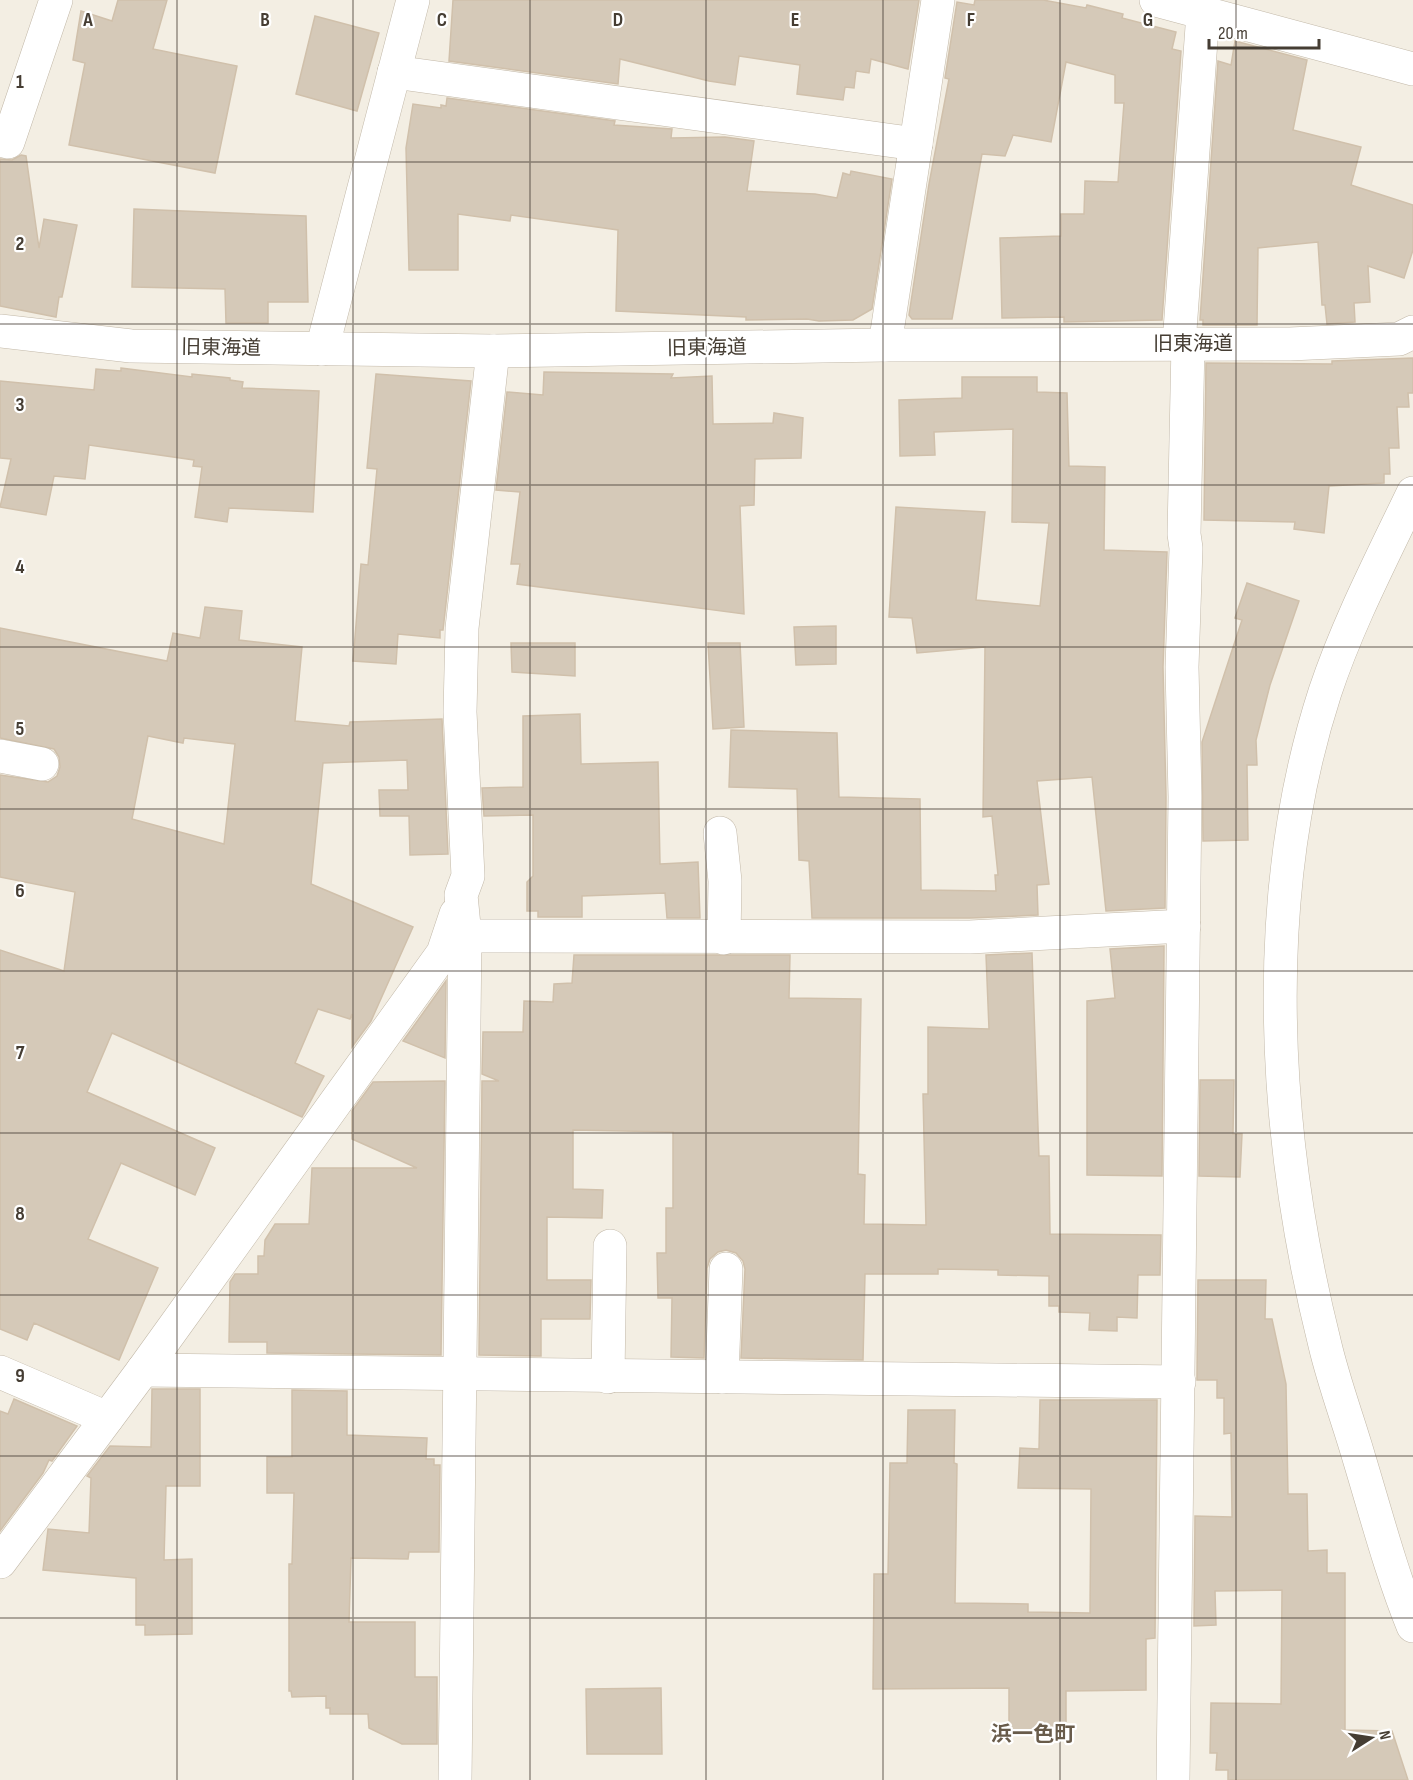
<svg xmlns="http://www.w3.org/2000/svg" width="1413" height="1780" font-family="'Sofia Sans Condensed','Noto Sans JP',sans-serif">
<rect width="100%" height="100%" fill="#f3eee3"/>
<g fill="#d5c9b8" stroke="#d0c0ab" stroke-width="1.5" fill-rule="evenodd">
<path d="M118 0H167L153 49 237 66 215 173 69 145 85 63 73 60 81 11 112 21Z"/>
<path d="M453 0H919L908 69 871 59 869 73 856 71 854 88 845 87 843 100 797 94 800 65 739 56 735 85 709 81 620 59 618 84 449 61Z"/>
<path d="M975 0H1043L1086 8 1087 5 1123 14 1122 18 1176 32 1172 49 1181 51 1162 320 1064 322V317L1002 318 1000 238 1061 236V214H1084L1085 181 1118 182 1124 103H1115V75L1066 62 1051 142 1013 135 1005 156 982 154 952 319H912L909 315 929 184 949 79 945 78 957 2 974 5Z"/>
<path d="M315 16 379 33 357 111 296 94Z"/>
<path d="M1235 41 1307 60 1293 130 1361 147 1351 185 1413 205V250L1404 278 1368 266 1370 302 1354 303 1355 322 1327 324 1325 305H1322L1318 242 1258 248 1257 325H1203V320H1200L1218 61 1231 65Z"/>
<path d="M447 98 615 121 614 125 672 129 671 138 725 137 754 141 747 191 815 194 837 198 843 173 850 175 851 171 892 179 872 309 853 320 819 321 807 319 746 320V317L616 311 618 230 511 215 510 221 458 214V270H409L406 148 413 104 441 108V105L446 106Z"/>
<path d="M21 155 26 156 39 248 44 219 77 225 62 297H59L56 317 0 306V159L12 160Z"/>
<path d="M134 209 306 216 308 302H268V323H226L225 289 132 287Z"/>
<path d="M1413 358V393H1408L1409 407H1397L1399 448H1389L1390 474H1384V483L1329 486 1324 533 1294 529 1295 522 1204 520 1206 363 1332 364V361Z"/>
<path d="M121 368 192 377V374L230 378V380L243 382 242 388 319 391 313 512 229 508 227 522 195 517 202 467 193 466 194 460 89 445 85 479 54 476 46 515 0 507 11 459 0 458V381L94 390 96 369 121 371Z"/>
<path d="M544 372 673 374 671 378 712 376 713 424 773 423 774 413 803 418 801 458 755 459 754 505 740 506 744 614 517 584 520 564H511L520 492 496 490 507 392 543 395Z"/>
<path d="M376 374 471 381 443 630H440V638L398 634 396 664 353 661 361 564 368 565 377 469 367 468Z"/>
<path d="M962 377H1037V392L1067 393 1069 466 1105 467 1104 550 1167 552 1163 667 1166 797 1165 908 1106 911 1092 777 1037 781 1049 884 1037 885 1038 915 970 918H812L809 861 799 860 797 789 729 787 731 730 837 733 839 797 920 799 921 890 996 891 995 875H998L992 816 983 817 985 647 917 653 912 618 889 617 896 507 985 512 976 600 1040 606 1049 523 1012 522 1013 429 934 432 935 455 900 456 899 400 962 398Z"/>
<path d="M1247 583 1299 601 1270 685 1256 740 1257 765H1247L1248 840 1203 841 1202 742 1242 620 1235 618Z"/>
<path d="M205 607 242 611 239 640 302 647 295 721 349 726 350 722 442 719 448 854 410 855 409 816H380L379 790H408L407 760 323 763 311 884 413 927 371 1021 352 1047V1014L350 1019 318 1009 295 1063 324 1076 302 1117 112 1033 87 1092 215 1148 195 1195 121 1163 88 1239 158 1268 119 1360 34 1323 27 1340 0 1329V950L64 971 75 892 0 877V775L48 782 57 776 60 767 59 757 54 749 0 738V628L167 661 173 633 200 638ZM148 736 183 743 184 738 235 744 224 844 132 819Z"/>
<path d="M836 626V664L796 665 794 627Z"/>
<path d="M511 643H575V676L512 672Z"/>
<path d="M708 643H740L744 727 713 729Z"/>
<path d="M580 714 581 764 658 762 660 864 698 862 700 918H667L665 893 582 896V917H538V911H527V882L533 876V815L484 816 482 788 523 787V716Z"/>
<path d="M1164 946 1162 1176 1087 1175V1001L1115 998 1110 949Z"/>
<path d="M1032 953 1039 1156H1049L1050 1234 1161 1235 1160 1275H1138L1137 1318 1117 1317V1331L1089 1330 1090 1313 1059 1312V1306H1049V1276L998 1275V1270L938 1269V1274H865L863 1360 741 1358 745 1269 743 1261 736 1253 726 1250 718 1252 710 1259 707 1268 704 1358 671 1357 672 1298H658L657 1253H666V1208H673V1132L573 1130V1189L603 1190 602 1218 547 1217V1280H591L590 1319H541V1356L479 1355 482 1081H499L482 1074 483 1032H523L524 1001 553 1002 554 984 572 983 574 955H790L789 998 861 999 858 1174 865 1175 864 1224 926 1225 923 1094H928V1027L989 1029 986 955Z"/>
<path d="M446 981 445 1058 403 1041Z"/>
<path d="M1200 1080H1234L1233 1134H1242L1240 1177 1199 1176Z"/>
<path d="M445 1081 441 1355 267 1353V1342H229L230 1282 235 1274H258V1256H264L265 1240 275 1224H309L312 1168H417L352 1139V1111L373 1082Z"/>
<path d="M1198 1280H1266L1265 1319H1272L1286 1384 1288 1494H1307L1308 1551 1327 1550V1573H1345V1730L1392 1731 1408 1780H1228V1770H1216L1217 1753H1210L1211 1703 1281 1704 1282 1590 1215 1591 1216 1625 1194 1626 1195 1516 1232 1517 1231 1433 1224 1434V1398H1217V1380H1197V1378Z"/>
<path d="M152 1389H200V1486H166L164 1560 192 1559V1634L145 1635V1625H136V1578L43 1570 48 1529 89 1533 91 1478 87 1476 110 1446 151 1447Z"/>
<path d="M292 1390 347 1391V1435L427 1438 426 1459H434V1465H440L439 1552H409L408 1559 351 1558 349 1622H415V1677H437V1744H402L369 1728 368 1714H330V1708H326V1696L292 1697 291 1691H289V1564H292L294 1493H267V1457H292Z"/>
<path d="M14 1399 77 1426 52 1461 49 1460 43 1473 0 1531V1411L8 1414Z"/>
<path d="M1040 1400H1157L1155 1638 1146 1639V1690L1066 1691V1734H1009V1688L873 1689 874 1574H888L890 1463H907L908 1410H955L954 1463 957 1464 955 1603 1028 1604V1612L1090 1613 1091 1489 1018 1488 1020 1448 1039 1449Z"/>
<path d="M661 1688 662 1754H587L586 1689Z"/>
</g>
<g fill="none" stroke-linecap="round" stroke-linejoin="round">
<g stroke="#c2b8a8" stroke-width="34">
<g id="minor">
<path d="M1156 0 1413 69"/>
<path d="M394 72 916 144"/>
<path d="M0 140 8 142 56 0"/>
<path d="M0 331 131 346 493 351 885 345 1290 344 1399 339 1413 332"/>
<path d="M1179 344 1203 13"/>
<path d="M885 345 938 0"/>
<path d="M322 349 413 0"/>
<path d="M1413 493C1382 558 1348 623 1325 692 1258 898 1273 1138 1325 1345 1334 1383 1348 1420 1359 1458 1376 1514 1391 1572 1413 1626"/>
<path d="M0 756 42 764"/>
<path d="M720 833 725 881 724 938"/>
<path d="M465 936 970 937 1184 926"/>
<path d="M143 1370 1179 1382"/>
<path d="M0 1372 107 1418"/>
<path d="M608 1377 610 1246"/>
<path d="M722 1377 726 1269"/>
<path d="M0 1562 143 1370 443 953 456 914"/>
<path d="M455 1780 465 936 461 895 468 876 460 712 462 628 493 351"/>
<path d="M1173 1780 1185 797 1182 667 1186 548 1184 534 1188 344"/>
</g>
</g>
<use href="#minor" stroke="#fff" stroke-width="33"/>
</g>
<path fill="none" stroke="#453d33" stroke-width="1.5" stroke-opacity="0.55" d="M177 0V1780M353 0V1780M530 0V1780M706 0V1780M883 0V1780M1060 0V1780M1236 0V1780M0 162H1413M0 324H1413M0 485H1413M0 647H1413M0 809H1413M0 971H1413M0 1133H1413M0 1295H1413M0 1456H1413M0 1618H1413"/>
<g text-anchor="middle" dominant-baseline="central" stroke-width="4.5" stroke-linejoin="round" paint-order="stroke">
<g font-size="20" fill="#453d33" stroke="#fff">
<text x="1193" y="344">旧東海道</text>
<text transform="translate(221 348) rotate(1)">旧東海道</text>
<text transform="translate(707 348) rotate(-1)">旧東海道</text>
</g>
<g font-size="21" font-weight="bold" fill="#685b4a" stroke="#fff">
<text x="1033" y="1734">浜一色町</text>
</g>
</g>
<g font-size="20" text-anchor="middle" font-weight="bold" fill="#453d33" stroke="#fff" stroke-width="4.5" stroke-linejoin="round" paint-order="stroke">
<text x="88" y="26">A</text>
<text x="265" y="26">B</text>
<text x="442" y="26">C</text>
<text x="618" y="26">D</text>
<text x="795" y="26">E</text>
<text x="971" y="26">F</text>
<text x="1148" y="26">G</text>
<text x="20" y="88">1</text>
<text x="20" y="250">2</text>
<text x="20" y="411">3</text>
<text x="20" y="573">4</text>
<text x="20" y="735">5</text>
<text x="20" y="897">6</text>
<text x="20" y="1059">7</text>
<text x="20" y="1220">8</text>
<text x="20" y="1382">9</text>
</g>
<g transform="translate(1371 1738) rotate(78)" stroke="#ffffff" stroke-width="4.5" paint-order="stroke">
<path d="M0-4.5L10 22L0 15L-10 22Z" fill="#453d33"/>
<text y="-9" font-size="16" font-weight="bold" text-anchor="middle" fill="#453d33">N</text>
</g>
<path d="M1209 39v9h110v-9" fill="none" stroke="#453d33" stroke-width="3"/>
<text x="1218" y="39" font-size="18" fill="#453d33" stroke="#ffffff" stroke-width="4.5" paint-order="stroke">20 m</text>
</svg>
